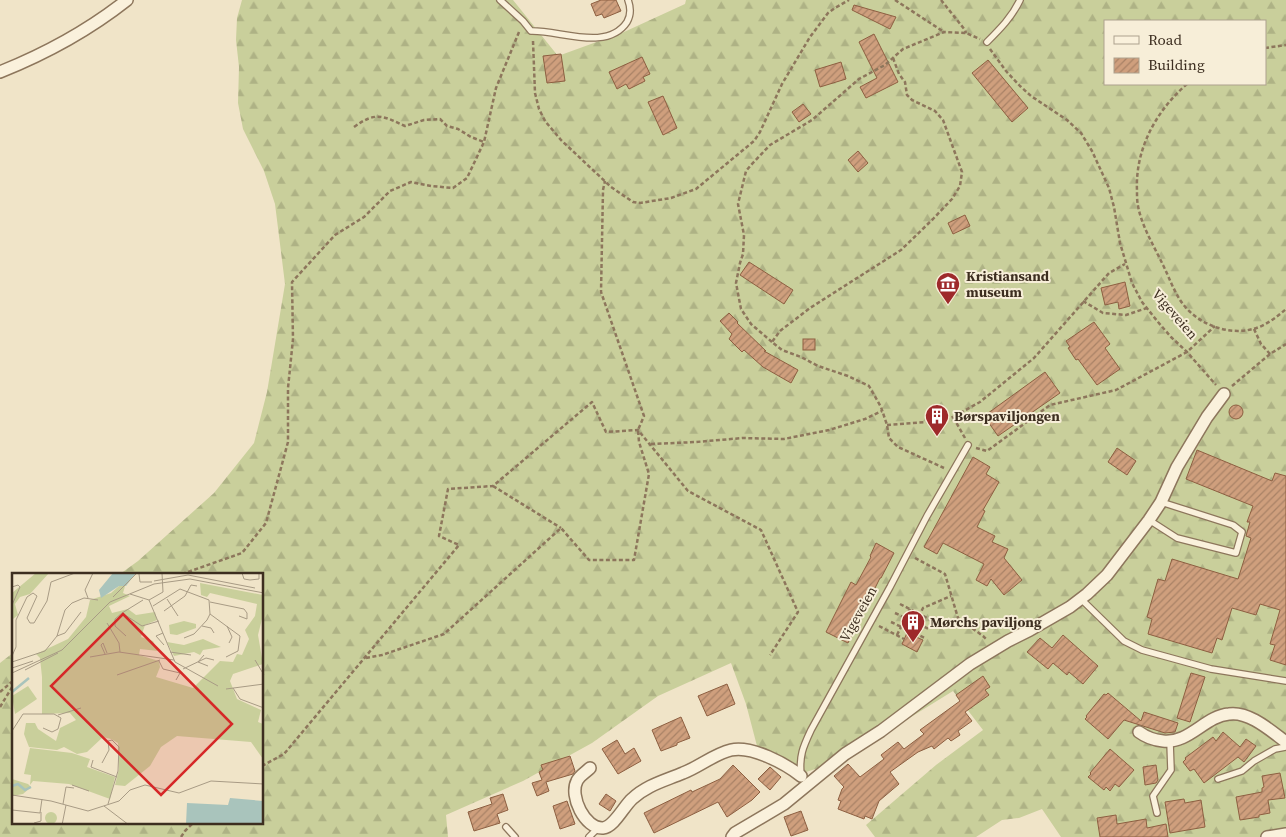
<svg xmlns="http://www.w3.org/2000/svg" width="1286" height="837" font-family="'Source Serif 4',serif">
<defs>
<pattern id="forest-firs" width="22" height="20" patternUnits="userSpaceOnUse" patternTransform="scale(1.25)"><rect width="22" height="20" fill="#c9cf9b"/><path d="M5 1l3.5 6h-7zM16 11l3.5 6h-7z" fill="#aeb285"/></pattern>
<pattern id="building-hatch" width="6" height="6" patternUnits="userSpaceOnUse" patternTransform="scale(1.25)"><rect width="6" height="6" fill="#cf9f7d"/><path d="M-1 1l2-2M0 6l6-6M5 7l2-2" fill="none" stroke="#a98266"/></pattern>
</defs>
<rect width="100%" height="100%" fill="#f0e4c8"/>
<path fill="url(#forest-firs)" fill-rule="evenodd" d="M242 0H513L558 56 624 32 685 4 686 0H1286V837H1061L1042 809 1019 818 1002 820 976 837H875L866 825 936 765 983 730 953 691 840 761 800 774 757 746 746 704 731 663 658 696 592 743 523 781 446 815 448 837H0V663L14 652V823H262V574H120L138 561 214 493 254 443 267 392 285 284 275 204 264 171 243 129 238 103 239 67 236 40 237 18ZM1105 21H1265V84H1105Z"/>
<g fill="url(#building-hatch)" stroke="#8d5f41">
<path d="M601 0H616L621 11 604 18 602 14 596 16 591 4Z"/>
<path d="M854 5 896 17 890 29 852 10Z"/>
<path d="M874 34 898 82 866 98 860 87 877 78 859 42Z"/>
<path d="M561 54 565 81 547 83 543 56Z"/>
<path d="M642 57 650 74 643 77 645 81 629 89 626 84 617 89 609 72Z"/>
<path d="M988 60 1028 108 1012 122 972 73Z"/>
<path d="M841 62 846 79 820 87 815 70Z"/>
<path d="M663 96 677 128 663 135 648 102Z"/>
<path d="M803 104 811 114 799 122 792 112Z"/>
<path d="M858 151 868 163 858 172 848 160Z"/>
<path d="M965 215 970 226 953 234 948 223Z"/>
<path d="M749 262 793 290 784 304 740 275Z"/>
<path d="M1125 282 1130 306 1119 309 1118 302 1105 305 1101 288Z"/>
<path d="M729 313 738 322 737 323 766 351H764L798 370 791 383 763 367 744 350 742 352 729 339 732 334 720 321Z"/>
<path d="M1094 322 1110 344 1105 348 1120 369 1097 385 1078 359 1076 360 1068 348 1070 347 1066 341Z"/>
<rect x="803" y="339" width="12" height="11"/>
<path d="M1045 372 1060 393 998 436 984 416Z"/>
<circle cx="1236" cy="412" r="7"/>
<path d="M1117 448 1136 461 1127 475 1108 462Z"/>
<path d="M1197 450 1272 481 1275 473 1286 476V665L1270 660 1275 645 1270 644 1280 610 1260 604 1256 615 1232 608 1222 640 1217 638 1212 653 1148 634 1152 619 1147 617 1158 579 1165 581 1172 559 1238 579 1251 538 1246 536 1250 522H1247L1253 506 1186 479Z"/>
<path d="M973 457 990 467 986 474 999 482 983 510 985 511 977 527 995 536 992 542 1008 549 1004 558 1022 580 1004 595 991 579 987 586 976 580 984 564 943 543 937 554 924 547Z"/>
<path d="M876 543 894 553 881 578H880L848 643 826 632 851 582 856 585 871 557 870 556Z"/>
<path d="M907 633 923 640 917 652 902 644Z"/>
<path d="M1063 635 1098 666 1083 684 1069 672 1067 675 1053 663 1048 669 1027 652 1040 638 1052 648Z"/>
<path d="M1191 673 1205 677 1190 722 1177 718Z"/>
<path d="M983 676 990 687 985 690 989 695 965 712 972 721 958 731 960 735 951 741 948 738 934 749 932 746 918 752 890 772 899 784 879 801 872 819 865 816 864 819 838 809 841 801 838 800 842 789 844 787 834 776 848 764 860 777 884 759 881 755 898 742 904 749 924 734 920 730 960 701 956 695Z"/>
<path d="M727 684 735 704 707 716 698 696Z"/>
<path d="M1108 693 1141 721 1144 712 1178 723 1175 732 1165 733 1124 720 1108 739 1085 719 1087 717 1086 716 1104 694 1106 695Z"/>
<path d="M681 717 690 738 677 743V745L661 751 652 730Z"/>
<path d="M1223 732 1240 747 1246 739 1256 746 1244 762 1238 757 1204 783 1194 769 1190 771 1183 762 1186 759 1185 758 1213 737 1216 741Z"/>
<path d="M617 740 625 754 634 748 641 761 618 774 602 749Z"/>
<path d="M1110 749 1134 770 1119 787 1115 784 1110 791 1106 787 1104 790 1088 777 1091 774 1090 773Z"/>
<path d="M570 756 575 771 573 774 546 782 549 791 537 796 532 783 542 780 539 772 543 770 541 765Z"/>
<path d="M733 765 760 792 752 800 727 817 718 802 654 833 644 813 691 790 692 792 720 779Z"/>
<path d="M1156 765 1158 780 1156 783 1145 785 1143 767Z"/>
<path d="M770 767 781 777 770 790 758 779Z"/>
<path d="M1280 773 1285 798 1268 800 1270 813 1259 815V817L1240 820 1236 797 1262 792V788L1264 787 1262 776Z"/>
<path d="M503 794 508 810 497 814 500 823 474 831 468 812 492 804 490 798Z"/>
<path d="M606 794 616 801 610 811 599 804Z"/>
<path d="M1184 799 1185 803 1201 800 1205 827 1170 833 1165 802Z"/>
<path d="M567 801 575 824 560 829 553 806Z"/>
<path d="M801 811 808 830 791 836 784 817Z"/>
<path d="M1116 815 1117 824 1146 819 1147 828 1166 824 1168 837H1100L1097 818Z"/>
</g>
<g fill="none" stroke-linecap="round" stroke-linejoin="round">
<g stroke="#8d765c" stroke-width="8">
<g id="service">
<path d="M500 0 523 21 531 31C560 30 607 52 627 22 631 15 631 8 628 0"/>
<path d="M987 42C1000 29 1012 17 1020 0"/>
<path d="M1149 520 1177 538 1236 553 1242 532 1233 525 1161 502"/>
<path d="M1081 599 1124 641 1142 650 1211 669 1286 681"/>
<path d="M801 775C799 756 803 747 811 730L890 587 927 516 968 445"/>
<path d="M1218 779 1242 771 1254 761 1275 749 1286 747"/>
<path d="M1157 813 1153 796 1171 770 1170 742"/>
<path d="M506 827 515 837"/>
<path d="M589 837 599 827"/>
</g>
</g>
<g stroke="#8d765c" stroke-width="14">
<g id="minor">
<path d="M0 72C45 54 89 30 127 0"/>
<path d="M1139 732C1147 738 1153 740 1163 741 1189 744 1205 716 1229 714 1249 711 1271 731 1286 742"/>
<path d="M590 768C586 772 579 776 577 781 569 796 585 829 603 828 614 827 624 806 632 799 647 785 664 781 683 773 699 767 714 754 731 750 751 745 786 764 801 776"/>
<path d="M732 837 735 833 784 804 845 754 881 731 970 664 1008 641 1030 630 1070 607 1087 594 1107 575 1149 520 1161 502 1177 467 1207 417 1224 394"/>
<path d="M1267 837 1286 834"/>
</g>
</g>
<g stroke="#8d765c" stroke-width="2.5" stroke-dasharray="4 2.5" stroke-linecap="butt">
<path d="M895 0 944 32"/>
<path d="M941 0 965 30 966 33"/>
<path d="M533 41 535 93 539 109 545 121 561 140 611 187 633 202 640 203 671 198 696 189 754 141 760 132 782 84 810 37 828 13 835 8 849 0"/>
<path d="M1265 48 1286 45"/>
<path d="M990 49 1006 71 1020 86 1031 96 1067 120 1081 133 1092 151 1109 188 1114 207 1120 243 1132 283 1142 302 1158 322 1171 337 1187 352 1216 385"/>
<path d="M893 58 899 74 905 82 907 95 912 100 935 111 943 120 962 172 960 186 952 199 933 219 901 250 810 308 780 331 772 342 782 350 801 357 818 366 848 376 869 386 881 407 887 425 889 438 898 447 944 468"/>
<path d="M1187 84C1156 111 1135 149 1137 191 1137 196 1137 201 1138 206 1142 227 1154 246 1163 265 1169 277 1173 289 1180 300 1195 323 1226 336 1253 329 1265 326 1277 317 1286 309"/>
<path d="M354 127C376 111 383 116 405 126L424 120 440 119 447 126 458 129 471 137 484 142"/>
<path d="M1083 301 1103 313 1126 315 1147 308"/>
<path d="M1254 329 1261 344 1270 354"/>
<path d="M772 342 751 324 741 309 736 283 740 263 743 254 744 235 738 204 746 171 751 165 770 145 812 120 859 79 885 65 903 49 944 32 966 33 980 39"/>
<path d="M1232 386 1270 354 1286 344"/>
<path d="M887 425 926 422 953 417"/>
<path d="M965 438 953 417 980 402 1034 358 1109 273 1125 264"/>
<path d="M651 444 696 442 743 438 784 439 829 430 865 419 882 411"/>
<path d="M976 448 987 451 1050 405 1116 390 1187 352 1215 326"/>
<path d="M493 486 561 528"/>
<path d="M915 558 945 574 958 618 983 636 987 640"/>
<path d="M182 574 242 553 266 523 288 442V388L293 339 292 282 335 235 364 217 390 191 411 182 431 186 453 188 467 178 484 142 496 88 519 32"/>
<path d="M900 604 931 620"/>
<path d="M895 613 929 629"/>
<path d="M891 622 925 638"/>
<path d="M879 626 904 639"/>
<path d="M910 634 923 608 951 596"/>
<path d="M897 635 910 609"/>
<path d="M366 658 382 655 444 634 561 528 589 560H634L649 474 639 442 638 430 644 416 601 292 603 190 605 181"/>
<path d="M0 692 14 680"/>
<path d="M0 707 14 684"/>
<path d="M262 766 284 754 459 545 439 536 448 489 493 486 592 402 606 432 638 430 688 491 761 530 798 612 770 655"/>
<path d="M181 837 185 831 193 823"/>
</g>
<use href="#service" stroke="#faf1dc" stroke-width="5.5"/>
<use href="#minor" stroke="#faf1dc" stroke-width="11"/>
</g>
<defs>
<g id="museum-pin" transform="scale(1.25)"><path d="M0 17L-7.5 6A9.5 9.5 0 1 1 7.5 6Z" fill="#9e2a2b" stroke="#f7eed8"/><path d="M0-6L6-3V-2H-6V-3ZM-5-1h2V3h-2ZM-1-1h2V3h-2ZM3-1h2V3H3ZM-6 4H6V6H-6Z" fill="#fff"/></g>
<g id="building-pin" transform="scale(1.25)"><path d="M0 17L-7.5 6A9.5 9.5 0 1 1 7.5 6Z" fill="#9e2a2b" stroke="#f7eed8"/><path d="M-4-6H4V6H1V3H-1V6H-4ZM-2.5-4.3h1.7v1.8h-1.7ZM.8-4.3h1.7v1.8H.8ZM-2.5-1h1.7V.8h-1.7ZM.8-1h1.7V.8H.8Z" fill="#fff"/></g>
</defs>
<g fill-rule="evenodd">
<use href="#museum-pin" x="948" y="284"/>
<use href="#building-pin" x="937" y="416"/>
<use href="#building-pin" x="913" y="622"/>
</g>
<g text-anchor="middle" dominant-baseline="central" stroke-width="4" stroke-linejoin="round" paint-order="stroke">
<g font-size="14" font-weight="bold" fill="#3d2e20" stroke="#f7eed8" text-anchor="start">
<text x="966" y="276">Kristiansand<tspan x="966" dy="16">museum</tspan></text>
<text x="954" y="416">Børspaviljongen</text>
<text x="930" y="622">Mørchs paviljong</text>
</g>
<g font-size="14" fill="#3d2e20" stroke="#f7eed8">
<text transform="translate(1175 314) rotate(49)">Vigeveien</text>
<text transform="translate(858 614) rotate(-61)">Vigeveien</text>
</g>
</g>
<g transform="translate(12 573)">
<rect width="251" height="251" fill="#f0e4c8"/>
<path d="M24 0H37L18 21 8 24 3 31 6 42 1 46 0 20ZM188 10 251 22V42L246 62 251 91 221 101 218 108 225 126 249 137 246 149 251 151V186L239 169 165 163 149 174 138 193 113 213 103 212 107 196 106 170 99 166 91 164 75 179 65 181 52 174 45 177 17 174 12 161 14 150H23L26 156 44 168 48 155 64 147 58 140 30 141V104L28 85 24 81 56 66 74 44 78 27 99 20 107 13H113L111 20 118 23 97 33 100 40 116 36 124 42 143 39 145 47 133 52 129 64 141 68 146 78 128 76 127 82 147 88 148 94 144 104 181 115 208 88 221 89 225 81 230 82 237 66 233 57 243 43 245 31 198 20 195 24 189 22ZM172 48 184 51V55L165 62 158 61 157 52ZM191 66 209 74 191 77 188 82 182 79 162 83 155 69 172 72ZM0 206 16 211 19 214 11 221 0 223ZM33 245a6 6 0 1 1 12 0a6 6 0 1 1-12 0Z" fill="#c9cf9b"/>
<path d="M18 175 60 180 78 186 75 194 103 204 98 226 57 211 21 208 18 212 19 202 12 201Z" fill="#c9cf9b"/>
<path d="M16 113 25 126 3 141 0 123Z" fill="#c9cf9b"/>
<path d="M101 0H124L114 13H107L89 25 87 17ZM218 225 251 228V251H174L175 230 216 232Z" fill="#a9c4bc"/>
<path fill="none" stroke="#a9c4bc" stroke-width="2.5" d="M0 119 17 105M0 213 6 211 13 217 19 214"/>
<path fill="none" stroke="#a89b85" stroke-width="1" d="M230 0 232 6 238 7 247 6V0M127 1 128 9H140M142 8 176 2 243 15M0 14 6 12 8 14 0 32V42M118 21 137 27M101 24 125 0M76 25 73 17 81 0M155 26 166 43M131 27 110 40 130 53 147 48M137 27 163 89 206 113M137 27 151 19 150 0M198 29 232 36 235 40V46L227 43M141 33 168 16 197 27 198 41 195 47 182 61 172 65M152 38 173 23 179 12 185 13M110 40 103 46V53L114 63M198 41 228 63 226 78 214 84M95 50 107 70 108 79M190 53 199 55 202 60M215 53 220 64 217 70M151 60 144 63 152 72M45 63 53 60 69 39M158 79 179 82M93 81 89 72 91 70 95 80M192 82 186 89 196 93M0 83 4 74V47L15 24 21 20 25 23 15 45 18 50H22L35 28 39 9 63 0M78 84 107 79 162 87M243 87 252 102M147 88 151 96 168 100 164 107M0 89 33 78 45 63 53 37 60 30 72 25 86 27M0 95 21 88M171 96 194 85 202 87M13 97 46 80M0 100 50 77 98 29 142 11 178 6 252 20M105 102 148 87M221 115 228 126 252 135M214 116 252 111M46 142 69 135M0 158 11 141H42L49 145 46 156 40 159 31 155M81 187 79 194 105 204M90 190 97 177 96 168 100 167 107 174 106 198 96 231M60 212 77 218M0 222 39 228 76 238 107 228 118 217 133 212 167 220 199 208 252 211M51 231 54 214 62 215M92 233 117 252M0 237 28 240 30 226M22 250 29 248V239M50 252 54 232"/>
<path fill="#d62828" fill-opacity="0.15" stroke="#d62828" stroke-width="2.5" d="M111 41 220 151 149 222 39 113Z"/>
<rect width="251" height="251" fill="none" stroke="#3d2e20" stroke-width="2.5"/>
</g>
<rect x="1104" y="20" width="162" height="65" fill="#f7eed8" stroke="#ada18e"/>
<rect x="1114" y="36" width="25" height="8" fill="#faf1dc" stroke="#ada18e"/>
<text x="1148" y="45" font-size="15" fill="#3d2e20">Road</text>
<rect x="1114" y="58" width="25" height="15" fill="url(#building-hatch)" stroke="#ada18e"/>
<text x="1148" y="70" font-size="15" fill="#3d2e20">Building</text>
</svg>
